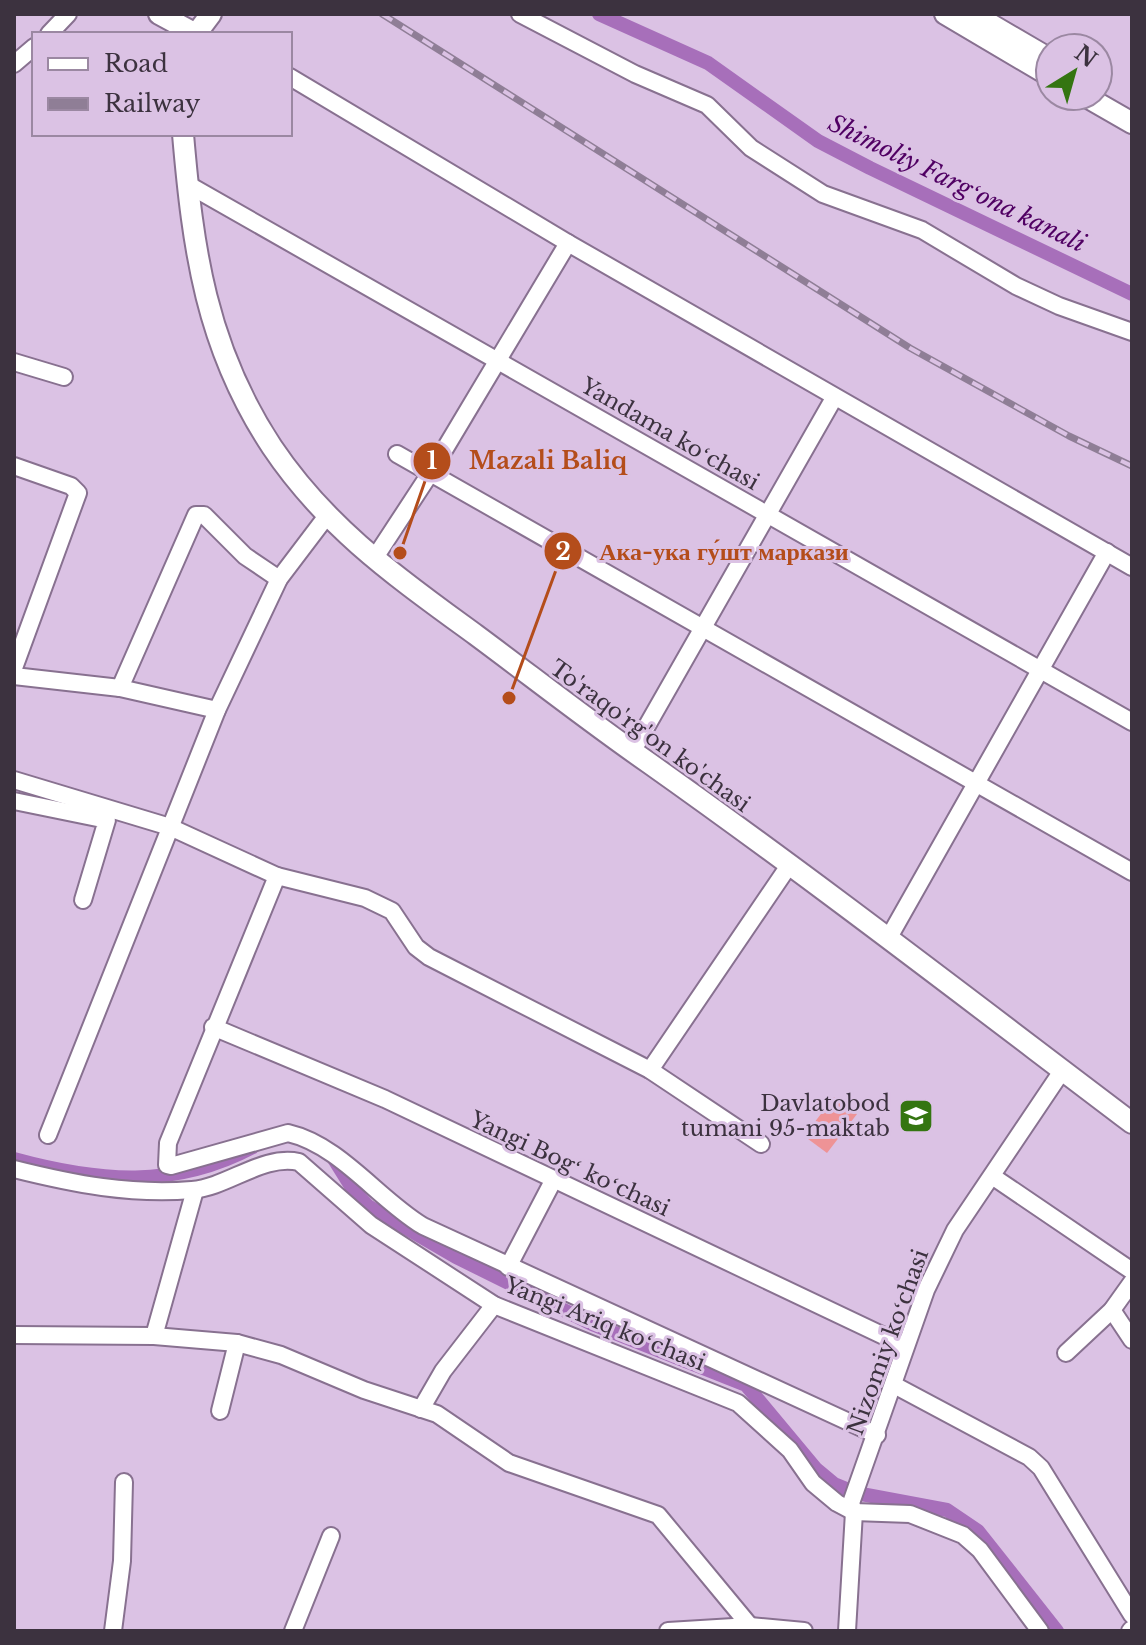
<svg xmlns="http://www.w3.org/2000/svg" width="1146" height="1645" font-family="'Libre Baskerville',serif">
<rect width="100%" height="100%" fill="#dbc2e4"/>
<path fill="#ee9396" d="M834 1097 857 1114 827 1153 804 1136Z"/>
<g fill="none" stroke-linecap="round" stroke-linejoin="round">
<g stroke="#a76fba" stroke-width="14">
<path d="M599 14 708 63 818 141 870 168 1132 294"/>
<path d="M14 1159C98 1182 174 1189 253 1147"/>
<path d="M334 1159 354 1191 368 1206 456 1257 592 1324 746 1385 816 1469 834 1484 856 1493 947 1510 978 1531 1057 1631"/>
</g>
<g stroke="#887190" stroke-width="20">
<g id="minor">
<path d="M520 14 635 74 707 105 751 148 823 194 922 230 1016 286 1059 306 1132 332"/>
<path d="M49 34 68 14"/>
<path d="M14 64 34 47"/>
<path d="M290 77 568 243 1132 567"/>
<path d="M187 184 1132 722"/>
<path d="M14 362 64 377"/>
<path d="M397 454 1132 872"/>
<path d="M14 466 71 486 78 493 14 668"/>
<path d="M374 559 431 472 568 243"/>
<path d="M14 676 120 688 217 710"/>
<path d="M120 688 196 515H204L245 556 279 579"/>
<path d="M632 752 834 398"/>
<path d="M14 780 170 827 277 876 365 898 392 911 416 947 429 957 650 1070 761 1144"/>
<path d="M14 801 107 820 83 900"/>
<path d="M277 876 168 1143 167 1165 171 1166 288 1133C340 1145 378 1199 423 1226L877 1435"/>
<path d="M888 939 1107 552"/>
<path d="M213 1027 385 1099 905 1346"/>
<path d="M650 1070 788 867"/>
<path d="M48 1135 217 710 279 579 326 517"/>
<path d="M14 1169C74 1184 130 1195 192 1190 228 1187 263 1154 299 1162L371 1225 494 1305 738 1403 790 1450 813 1483 837 1503 854 1512 910 1514 963 1535 980 1550 1040 1631"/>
<path d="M992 1176 1132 1271"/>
<path d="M508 1267 553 1181"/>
<path d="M1112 1310 1132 1340"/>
<path d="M14 1335 154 1336 237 1343 281 1355 364 1390 437 1414 509 1463 658 1515 750 1626"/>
<path d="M154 1336 195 1190"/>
<path d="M1066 1353 1112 1310 1132 1282"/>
<path d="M894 1385 1029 1457 1041 1468 1132 1615"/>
<path d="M421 1409 443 1371 494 1305"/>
<path d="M220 1411 237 1343"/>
<path d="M113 1631 122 1561 124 1482"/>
<path d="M293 1631 331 1536"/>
<path d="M668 1631 750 1626 804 1631"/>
<path d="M847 1631 854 1512 851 1503 926 1290 955 1230 1062 1071"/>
<path d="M1130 1631 1132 1629"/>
</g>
</g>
<g stroke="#887190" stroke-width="24">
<g id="major">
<path d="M159 14 196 34"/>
<path d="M945 14 1050 76"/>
<path d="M973 14 1050 59"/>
<path d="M196 34 211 14"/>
<path d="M1085 96 1132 123"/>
<path d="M183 134C193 250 206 347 272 447 327 529 398 578 476 635 534 678 590 722 649 763 813 879 972 1002 1132 1123"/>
</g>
</g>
<use href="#minor" stroke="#fff" stroke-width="16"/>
<use href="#major" stroke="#fff" stroke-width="20"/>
<g stroke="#8f7e96" stroke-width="7">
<path id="rail" d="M382 14 910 348 1069 436 1132 466"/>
</g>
<use href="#rail" stroke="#dbc2e4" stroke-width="4" stroke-dasharray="12" stroke-linecap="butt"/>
</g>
<defs>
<g id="school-square" transform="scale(1.8)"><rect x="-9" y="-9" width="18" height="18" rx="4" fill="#347511" stroke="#dbc2e4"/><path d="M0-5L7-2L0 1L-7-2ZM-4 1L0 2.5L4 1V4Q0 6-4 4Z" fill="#fff"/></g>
</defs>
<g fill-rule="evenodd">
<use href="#school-square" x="916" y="1116"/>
</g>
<g text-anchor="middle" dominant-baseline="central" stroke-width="6" stroke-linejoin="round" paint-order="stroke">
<g font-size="22" fill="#3c323f" stroke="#dbc2e4">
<text transform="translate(670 434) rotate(30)">Yandama koʻchasi</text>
<text transform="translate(650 736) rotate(36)">To'raqo'rg'on ko'chasi</text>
<text transform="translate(570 1164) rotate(25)">Yangi Bogʻ koʻchasi</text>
<text transform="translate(605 1324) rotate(22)">Yangi Ariq koʻchasi</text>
<text transform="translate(888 1342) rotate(-70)">Nizomiy koʻchasi</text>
</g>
<g font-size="22" fill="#3c323f" stroke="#dbc2e4" text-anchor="end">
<text x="890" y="1103">Davlatobod<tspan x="890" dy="25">tumani 95-maktab</tspan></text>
</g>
<g font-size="24" font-style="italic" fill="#500063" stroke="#dbc2e4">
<text transform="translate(957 183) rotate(26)">Shimoliy Fargʻona kanali</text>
</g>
</g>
<path fill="none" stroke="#b44d1b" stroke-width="3" d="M400 553L432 461M509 698L563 551"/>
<g fill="#b44d1b" stroke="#dbc2e4" stroke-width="3">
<circle cx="400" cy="553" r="8"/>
<circle cx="509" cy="698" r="8"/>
<circle cx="432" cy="461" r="20"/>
<circle cx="563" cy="551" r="20"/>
</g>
<g font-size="24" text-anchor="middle" font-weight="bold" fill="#fff">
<text x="432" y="469">1</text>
<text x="563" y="560">2</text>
</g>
<g font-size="24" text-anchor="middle" font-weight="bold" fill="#b44d1b" stroke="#dbc2e4" stroke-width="6" stroke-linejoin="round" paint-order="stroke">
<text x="548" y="469">Mazali Baliq</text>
<text x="724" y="560">Ака-ука гу́шт маркази</text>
</g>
<rect width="1146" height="1645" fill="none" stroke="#3c323f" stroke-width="32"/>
<rect x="32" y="32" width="260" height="104" fill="#dbc2e4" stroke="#9b88a2" stroke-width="2"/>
<rect x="48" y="58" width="40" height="12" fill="#ffffff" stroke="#9b88a2" stroke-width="2"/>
<text x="104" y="72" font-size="24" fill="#3c323f">Road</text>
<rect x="48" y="98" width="40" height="12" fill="#8f7e96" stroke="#9b88a2" stroke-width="2"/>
<text x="104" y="112" font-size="24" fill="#3c323f">Railway</text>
<g transform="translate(1074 72) rotate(37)"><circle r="38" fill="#dbc2e4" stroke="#9b88a2" stroke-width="2"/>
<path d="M0-6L14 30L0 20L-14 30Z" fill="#347511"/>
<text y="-12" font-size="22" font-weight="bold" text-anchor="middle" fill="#3c323f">N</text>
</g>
</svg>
